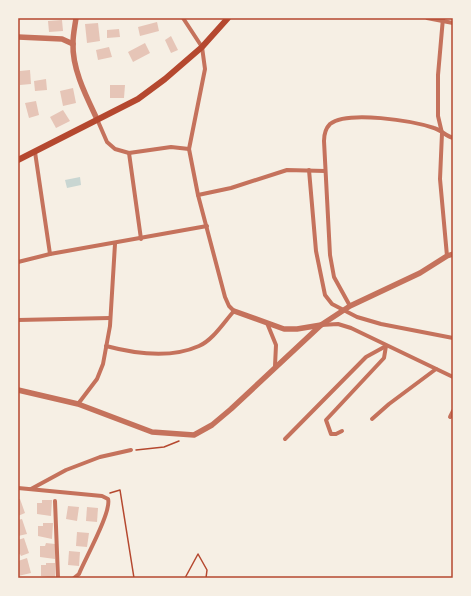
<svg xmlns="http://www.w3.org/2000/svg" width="471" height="596" font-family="Lato,sans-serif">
<rect width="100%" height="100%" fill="#f6efe4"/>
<path fill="#c9d6d2" d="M80 177 81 185 67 188 65 180Z"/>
<g fill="#e6c5b7">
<path d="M62 20 63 31 49 32 48 21Z"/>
<path d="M157 22 159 31 140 36 138 27Z"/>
<path d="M98 23 100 41 87 43 85 24Z"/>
<path d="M119 29 120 37 107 38V30Z"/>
<path d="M171 36 178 50 171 53 165 40Z"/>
<path d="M145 43 150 53 133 62 128 52Z"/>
<path d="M109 47 112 57 98 60 96 50Z"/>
<path d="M30 70 31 84 20 85V71Z"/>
<path d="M46 79 47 90 35 91 34 81Z"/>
<path d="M110 85H125L124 98H110Z"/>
<path d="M73 88 76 103 63 106 60 91Z"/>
<path d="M36 101 39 115 29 118 25 103Z"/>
<path d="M63 110 70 121 56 128 50 117Z"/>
<path d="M18 499H20L25 513 18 516Z"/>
<path d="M42 500H52L51 516 37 514V503H42Z"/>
<path d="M68 506 79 507 77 521 66 519Z"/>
<path d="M87 507 98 508 97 522 86 521Z"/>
<path d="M22 519 27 534 18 536V520Z"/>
<path d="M43 523H53L52 539 38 536V526H43Z"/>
<path d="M77 532 89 533 87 547 76 546Z"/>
<path d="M24 538 29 553 21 556 20 554 18 555V540Z"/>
<path d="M46 543 55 544V559L40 557V546H45Z"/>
<path d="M69 551 80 552 79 566 68 565Z"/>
<path d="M27 558 31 573 18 576V561Z"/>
<path d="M46 563H55V578L41 576V565H46Z"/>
</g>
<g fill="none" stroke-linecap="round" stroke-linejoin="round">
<g stroke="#b5482f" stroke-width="1.5">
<path d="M136 450 164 447 179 441"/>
<path d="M110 493 120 490 134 578"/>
<path d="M185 578 198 554 207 570 206 578"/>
</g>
<g stroke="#c5725c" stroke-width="4">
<path d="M427 18 453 23"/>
<path d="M443 18 438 75V116L442 133 440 179 447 256"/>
<path d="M97 119 107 142 115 149 129 153 171 147 189 149"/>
<path d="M35 152 50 254"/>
<path d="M129 153 141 239"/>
<path d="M309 170 316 251 325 295 332 304 357 317 381 324 453 338"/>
<path d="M198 195 231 188 287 170 325 171"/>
<path d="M18 262 50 254 207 226"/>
<path d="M350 306 334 277 330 255 324 141C324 134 325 129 330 124 348 110 413 121 434 128 441 130 446 136 453 138"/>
<path d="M18 320 110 318"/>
<path d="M267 323 276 345 275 366"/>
<path d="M321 325 338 324 351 328 453 377"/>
<path d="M106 346C136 354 170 359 199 346 213 340 224 322 234 311L229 306 225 297 198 195 189 149 205 69 202 47 183 18"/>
<path d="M78 404 97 379 103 364 110 326 115 244"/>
<path d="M450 417 453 411"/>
<path d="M372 419 389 404 436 369"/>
<path d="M342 431 336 434H331L326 420 384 358 386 346"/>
<path d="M285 439 366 357 386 346"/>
<path d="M18 488 102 496 108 499C112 511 85 559 79 574L74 578"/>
<path d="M31 489 66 470 100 457 131 450"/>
<path d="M55 501 58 578"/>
</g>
<g stroke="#c5725c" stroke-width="5.5">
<path d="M76 18C75 26 73 34 73 43 72 69 86 96 97 119"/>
<path d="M18 37 62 39 73 44"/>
<path d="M234 311 284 329H297L321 325 350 306 420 273 447 256 453 254"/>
<path d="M18 390 78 404 152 432 194 435 212 425 231 409 321 325"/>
</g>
<path stroke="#b5482f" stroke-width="6" d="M18 160 138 99 165 79 202 47 228 18"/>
</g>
<rect width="471" height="596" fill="none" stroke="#f6efe4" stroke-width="38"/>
<rect x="19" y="19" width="433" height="558" fill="none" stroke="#b5482f" stroke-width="1.5"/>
</svg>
